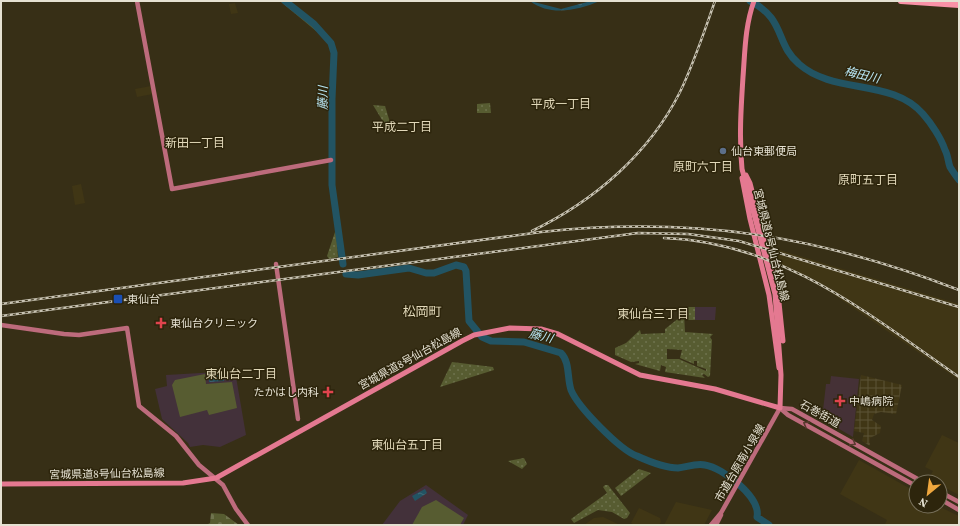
<svg xmlns="http://www.w3.org/2000/svg" width="960" height="526" font-family="'Source Serif 4','Noto Sans JP',serif">
<defs>
<pattern id="industrial-grid" width="8" height="8" patternUnits="userSpaceOnUse"><rect width="8" height="8" fill="#403615"/><path d="M0 4h8M4 0v8" fill="none" stroke="#5b5336"/></pattern>
<pattern id="green-dots" width="8" height="8" patternUnits="userSpaceOnUse"><rect width="8" height="8" fill="#575c31"/><path d="M2 2h.1M6 6h.1" fill="none" stroke="#6f734e" stroke-width="1.8" stroke-linecap="round"/></pattern>
<pattern id="cemetery-stones" width="16" height="16" patternUnits="userSpaceOnUse"><rect width="16" height="16" fill="#575c31"/><path d="M2 7V4a2 2 0 0 1 4 0v3zM10 15v-3a2 2 0 0 1 4 0v3z" fill="#6f734e"/></pattern>
<pattern id="water-ripples" width="26" height="14" patternUnits="userSpaceOnUse"><rect width="26" height="14" fill="#225463"/><path d="M2 4q2-2 4 0t4 0M15 11q2-2 4 0t4 0" fill="none" stroke="#426c78"/></pattern>
</defs>
<rect width="100%" height="100%" fill="#372f16"/>
<g fill="#403615">
<path d="M235 3 238 13 231 14 229 4Z"/>
<path d="M151 86 153 94 137 97 135 89Z"/>
<path d="M81 184 85 203 75 205 72 186Z"/>
<path d="M773 248 959 304V380L824 288 775 263Z"/>
<path d="M942 435 959 443V495L940 485V482H935L929 478 933 471 925 467Z"/>
<path d="M859 460 916 492V506H938L959 516V525L885 524 887 520 840 494Z"/>
<path d="M676 502 712 510 704 525H664Z"/>
<path d="M639 508 660 518 661 522 659 525H634L631 523Z"/>
<path d="M603 517 620 525H584L594 518Z"/>
</g>
<path fill="url(#industrial-grid)" d="M861 375 902 385 896 414 881 412 874 414 872 420 881 426 880 433 870 438V446L862 441 864 433 854 431Z"/>
<g fill="#43313a">
<path d="M695 307H716L715 320H695Z"/>
<path d="M235 371 246 435 220 447 203 445 190 447 188 443 162 419 155 389 167 386 166 375Z"/>
<path d="M426 485 468 515 463 525H382L400 501Z"/>
</g>
<path fill="#453136" d="M831 376 859 379 853 437 822 419 826 384H830Z"/>
<g fill="url(#green-dots)" fill-rule="evenodd">
<path d="M280 1H284L319 30 316 31Z"/>
<path d="M490 103 491 113H477V104Z"/>
<path d="M373 105 385 106 393 132 390 133Z"/>
<path d="M336 229 338 257 329 259 327 256Z"/>
<rect x="687" y="307" width="8" height="13"/>
<path d="M684 314 685 332 713 334 710 337 712 340 710 376 708 377 704 374 702 375 705 378 665 372 666 367 661 365 660 371 635 364 639 363V361L631 362 615 355V348L626 343 640 330 641 334 665 333V329ZM667 349 682 350 680 358 694 364V361H697V366L706 369V371L679 359H667Z"/>
<path d="M452 362 493 367 494 370 440 387Z"/>
<path d="M524 458 527 464 522 469 508 461Z"/>
<path d="M639 469 651 473 621 496 615 488Z"/>
<path d="M605 485H608L630 513 627 518 624 519 612 512 598 510 574 523 571 519 607 493 603 487Z"/>
</g>
<path fill="url(#cemetery-stones)" d="M211 513 224 514 239 525H206L210 523Z"/>
<g fill="#575c31">
<path d="M205 374 206 384 232 382 237 408 209 415 207 410 180 417 172 385 175 380Z"/>
<path d="M436 500 464 518 460 525H412L422 507Z"/>
</g>
<g fill="url(#water-ripples)">
<path d="M530 1 561 9 591 1H600C578 10 551 17 530 1Z"/>
<path d="M223 374 224 381 209 382V375Z"/>
<path d="M425 489 427 493 415 501 412 496Z"/>
</g>
<g fill="none" stroke-linecap="round" stroke-linejoin="round">
<g stroke="#225463" stroke-width="7">
<path d="M285 1 314 24 331 43 334 53 332 99V185L343 264"/>
<path d="M750 1C786 19 775 44 799 64 834 95 892 78 923 114 931 123 941 138 945 150 948 155 948 162 950 167 953 172 956 176 959 180"/>
<path d="M346 274 358 275 409 268 426 273H434L456 265 464 267 466 271 469 321 482 337 491 341 524 342 561 353C570 362 567 378 571 390 578 407 620 450 637 456 648 461 666 468 678 468 687 467 696 463 705 465 723 468 761 497 757 517L769 525"/>
</g>
<g stroke="#bd6b7c" stroke-width="4.5">
<path d="M137 1 172 189 331 160"/>
<path d="M276 264 298 419"/>
<path d="M1 325 64 334 79 335 127 328 139 406 176 436 199 465 223 485 236 509 248 525"/>
<path d="M780 408 792 409 923 482"/>
<path d="M780 408 788 415 916 486"/>
<path d="M940 492 959 502"/>
<path d="M940 499 959 510"/>
<path d="M711 525 721 513 780 408"/>
<path d="M716 525 721 515"/>
</g>
<g stroke="#e47991" stroke-width="5">
<path d="M746 175 750 183 778 293 783 341"/>
<path d="M742 178 750 219 769 295 779 368"/>
<path d="M1 484 183 483 216 478 462 341 474 335 510 328 541 329 558 334 640 375 715 389 780 408 781 375 775 294 742 169C739 138 741 108 743 77 745 51 745 26 754 1"/>
</g>
<path stroke="#f992a7" stroke-width="6" d="M901 1 959 5"/>
<g stroke="#c8c3b3" stroke-width="2.5">
<g id="rail">
<path d="M532 231C594 201 649 154 680 92 694 63 704 32 715 1"/>
<path d="M664 238C781 242 867 313 959 377"/>
<path d="M1 304 541 232C693 216 817 235 959 290"/>
<path d="M1 316 638 233 688 234 739 241 959 307"/>
</g>
</g>
<use href="#rail" stroke="#2d250c" stroke-width="1" stroke-dasharray="3" stroke-linecap="butt"/>
</g>
<defs><path id="oneway-chevron" d="M-2-3.5L2.5 0L-2 3.5" fill="none" stroke-width="1.6" stroke-linecap="round" stroke-linejoin="round"/></defs>
<g stroke="#583a2e">
<use href="#oneway-chevron" transform="translate(806 424) rotate(-151)"/>
<use href="#oneway-chevron" transform="translate(853 443) rotate(29)"/>
</g>
<circle fill="#5c6f8a" stroke="#2d250c" stroke-width="1.5" cx="723" cy="151" r="4"/>
<rect fill="#1a4fb4" stroke="#2d250c" stroke-width="1.5" x="113" y="294" width="10" height="10" rx="2"/>
<g fill="#e0444e" stroke="#2d250c" stroke-width="1.5">
<path d="M159 317h4v4h4v4h-4v4h-4v-4h-4v-4h4z"/>
<path d="M326 386h4v4h4v4h-4v4h-4v-4h-4v-4h4z"/>
<path d="M838 395h4v4h4v4h-4v4h-4v-4h-4v-4h4z"/>
</g>
<g text-anchor="middle" dominant-baseline="central" stroke-width="3" stroke-linejoin="round" paint-order="stroke">
<g font-size="11" fill="#e5e1d2" stroke="#2d250c" text-anchor="start">
<text x="731" y="151">仙台東郵便局</text>
<text x="127" y="299">東仙台</text>
<text x="170" y="323">東仙台クリニック</text>
<text x="319" y="392" text-anchor="end">たかはし内科</text>
<text x="849" y="401">中嶋病院</text>
</g>
<g font-size="11" fill="#e5e1d2" stroke="#2d250c">
<text transform="translate(771 245) rotate(76)">宮城県道8号仙台松島線</text>
<text transform="translate(410 359) rotate(-29)">宮城県道8号仙台松島線</text>
<text transform="translate(820 414) rotate(29)">石巻街道</text>
<text transform="translate(740 463) rotate(-60)">市道台原南小泉線</text>
<text transform="translate(107 474) rotate(-1)">宮城県道8号仙台松島線</text>
</g>
<g font-size="12" font-style="italic" fill="#b9e7f5" stroke="#2d250c">
<text transform="translate(862 75) rotate(13)">梅田川</text>
<text transform="translate(323 98) rotate(-89)">藤川</text>
<text transform="translate(541 336) rotate(15)">藤川</text>
</g>
<g font-size="12" fill="#e2d9ba" stroke="#2d250c">
<text x="561" y="104">平成一丁目</text>
<text x="402" y="127">平成二丁目</text>
<text x="195" y="143">新田一丁目</text>
<text x="703" y="167">原町六丁目</text>
<text x="868" y="180">原町五丁目</text>
<text x="653" y="314">東仙台三丁目</text>
<text x="241" y="374">東仙台二丁目</text>
<text x="407" y="445">東仙台五丁目</text>
</g>
<g font-size="13" fill="#e2d9ba" stroke="#2d250c">
<text x="422" y="311">松岡町</text>
</g>
</g>
<rect width="960" height="526" fill="none" stroke="#e5e1d2" stroke-width="4"/>
<g transform="translate(928 494) rotate(209)"><circle r="19" fill="#2d250c" stroke="#77705b"/>
<path d="M0-3L7 15L0 10L-7 15Z" fill="#efa73e"/>
<text y="-6" font-size="11" font-weight="bold" text-anchor="middle" fill="#e5e1d2">N</text>
</g>
</svg>
